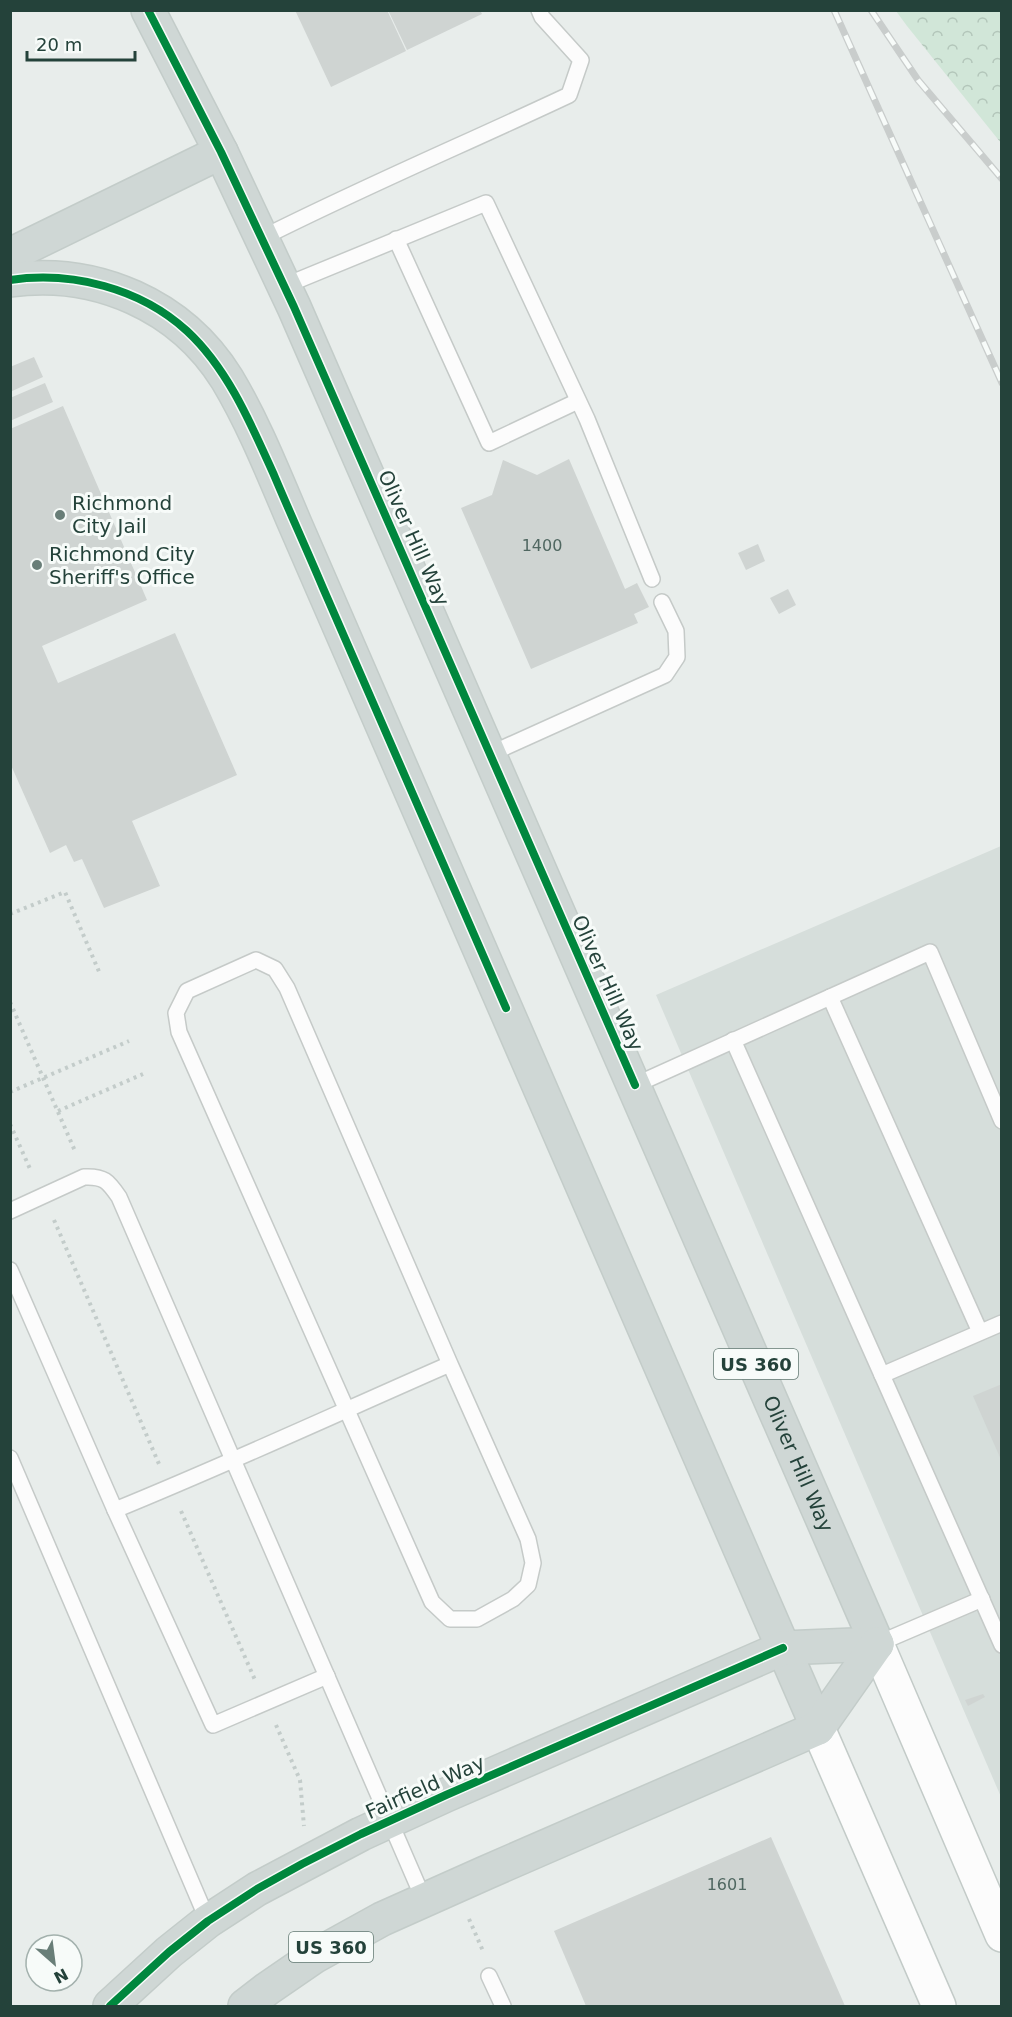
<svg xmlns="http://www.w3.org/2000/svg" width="1012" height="2017" font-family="'DejaVu Sans',sans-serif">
<defs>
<pattern id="forest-crowns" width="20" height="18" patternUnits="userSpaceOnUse" patternTransform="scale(1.5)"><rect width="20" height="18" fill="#d1e6d8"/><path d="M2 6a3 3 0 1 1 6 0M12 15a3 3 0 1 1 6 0" fill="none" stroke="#b3c6ba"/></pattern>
</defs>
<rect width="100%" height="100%" fill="#e8edeb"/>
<path fill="#d6dedb" d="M1001 846V1797L656 995Z"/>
<path fill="url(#forest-crowns)" d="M896 11H1001V143L907 26Z"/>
<g fill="#cfd4d2">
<path d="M295 10H387L406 51 331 87Z"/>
<path d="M388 10H480L482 14 407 50Z"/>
<path d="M34 357 43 377 10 392V367Z"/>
<path d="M45 383 53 402 10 421V398Z"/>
<path d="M63 406 147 600 42 646 58 683 175 633 237 775 132 821 160 886 104 908 82 859 74 862 66 845 50 853 10 763V429Z"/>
<path d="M569 459 625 589 637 583 649 607 634 614 638 623 531 669 461 508 492 495 503 460 537 475Z"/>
<path d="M758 544 765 561 746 570 738 553Z"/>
<path d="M788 589 796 605 779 614 770 598Z"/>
<path d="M1002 1384V1462L973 1396Z"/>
<path d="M983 1694 985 1697 968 1706 965 1700Z"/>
<path d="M771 1837 845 2006H586L554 1931Z"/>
</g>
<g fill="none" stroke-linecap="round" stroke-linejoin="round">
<g stroke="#c5cac8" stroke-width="18">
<g id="lane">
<path d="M262 238C363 187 467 143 569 95L581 60 542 17 539 10"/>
<path d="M396 239 489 443 578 401"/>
<path d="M284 286 486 203 587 419 652 579"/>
<path d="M490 754 665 675 677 657 676 631 662 602"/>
<path d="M830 997 980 1332"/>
<path d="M733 1040 882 1375"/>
<path d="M635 1085 930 952 1002 1121"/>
<path d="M10 1211 84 1177C104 1176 108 1181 119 1197L424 1900"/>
<path d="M10 1270 115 1510 213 1725 327 1676"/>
<path d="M1002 1323 882 1375 1002 1645"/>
<path d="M10 1458 208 1921"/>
<path d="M115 1510C228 1464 338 1413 450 1364L528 1539 533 1563 528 1585 513 1599 477 1619H450L432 1602 179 1032 176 1013 187 991 256 960 275 969 287 988 450 1364"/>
<path d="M877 1644 982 1599"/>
<path d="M489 1976 503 2006"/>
</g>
</g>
<g stroke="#c3cbc8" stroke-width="36">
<g id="secondary">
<path d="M877 1644 1002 1935"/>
<path d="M818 1728 939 2006"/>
</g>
</g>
<g stroke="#c3ccc9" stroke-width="36">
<g id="primary">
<path id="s1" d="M148 10 221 152 294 307 877 1644"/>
<path d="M10 255 221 152"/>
<path d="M10 280C96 268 181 305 227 379 254 424 274 475 295 524L818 1728"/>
<path d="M110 2006 169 1952 208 1921 257 1889 361 1834 446 1795 783 1648 877 1644"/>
<path d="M245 2006 267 1989 315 1956 382 1919 485 1873 818 1728 877 1644"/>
</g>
</g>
<g stroke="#c3ccca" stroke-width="4" stroke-dasharray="3 4.5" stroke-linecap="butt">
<path d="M10 914 65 892 100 974"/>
<path d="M10 1002 75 1151"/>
<path d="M10 1092 129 1041"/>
<path d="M58 1111 143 1074"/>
<path d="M10 1124 31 1171"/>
<path d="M54 1220 159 1464"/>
<path d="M181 1511 255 1680"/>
<path d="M276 1725 300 1780 304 1826"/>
<path d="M469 1919 483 1951"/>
</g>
<use href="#lane" stroke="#fcfcfc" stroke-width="15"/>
<use href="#secondary" stroke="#fcfcfc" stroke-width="33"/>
<use href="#primary" stroke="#cfd7d5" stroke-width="33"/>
<g stroke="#c9cdcc" stroke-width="7">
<g id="rail">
<path d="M834 10 1002 383"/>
<path d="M871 10 918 80 1002 179"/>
</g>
</g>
<use href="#rail" stroke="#f7fbf9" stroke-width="4.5" stroke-dasharray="14" stroke-linecap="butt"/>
<g stroke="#f7fbf9" stroke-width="11">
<g id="cycleway">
<path d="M148 10 221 152 294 307 635 1085"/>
<path d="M10 280C72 271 140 288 187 331 228 369 251 424 274 475 290 513 307 550 323 588 384 728 445 868 506 1008"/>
<path d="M110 2006 169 1952 208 1921 257 1889 302 1864 361 1834 446 1795 783 1648"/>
</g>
</g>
<use href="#cycleway" stroke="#00873e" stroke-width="8"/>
</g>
<g fill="#697e78" stroke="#f7fbf9" stroke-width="2">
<circle cx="60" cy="515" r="6"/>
<circle cx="37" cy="565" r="6"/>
</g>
<g text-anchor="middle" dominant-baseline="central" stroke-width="6" stroke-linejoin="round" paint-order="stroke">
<g font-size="16" fill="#506761">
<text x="542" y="545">1400</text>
<text x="727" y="1884">1601</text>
</g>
<g fill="#f7fbf9" stroke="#637a73" stroke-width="1.5">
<rect x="714" y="1349" width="84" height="30" rx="4.5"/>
<rect x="289" y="1932" width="84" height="30" rx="4.5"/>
</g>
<g font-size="18" font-weight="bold" fill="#24423a">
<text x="756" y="1364">US 360</text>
<text x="331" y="1947">US 360</text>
</g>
<g font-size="20" fill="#24423a" stroke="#f7fbf9" text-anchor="start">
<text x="72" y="503">Richmond<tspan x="72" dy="23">City Jail</tspan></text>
<text x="49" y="554">Richmond City<tspan x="49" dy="23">Sheriff's Office</tspan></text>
</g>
<g font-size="20" fill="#24423a" stroke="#f7fbf9">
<text transform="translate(414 538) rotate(66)">Oliver Hill Way</text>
<text transform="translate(608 983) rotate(66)">Oliver Hill Way</text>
<text stroke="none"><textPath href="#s1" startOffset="1593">Oliver Hill Way</textPath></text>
<text transform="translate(425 1787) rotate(-24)">Fairfield Way</text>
</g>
</g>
<rect width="1012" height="2017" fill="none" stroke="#24423a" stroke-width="24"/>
<g transform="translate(54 1963) rotate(152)"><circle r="28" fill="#f7fbf9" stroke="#a3b1ad" stroke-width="1.5"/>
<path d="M0-4.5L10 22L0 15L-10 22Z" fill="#697e78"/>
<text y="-9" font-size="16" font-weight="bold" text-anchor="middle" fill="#24423a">N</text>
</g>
<path d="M27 51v9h108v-9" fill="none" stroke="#24423a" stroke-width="3"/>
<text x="36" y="51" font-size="18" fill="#24423a" stroke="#f7fbf9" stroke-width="4.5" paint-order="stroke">20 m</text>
</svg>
